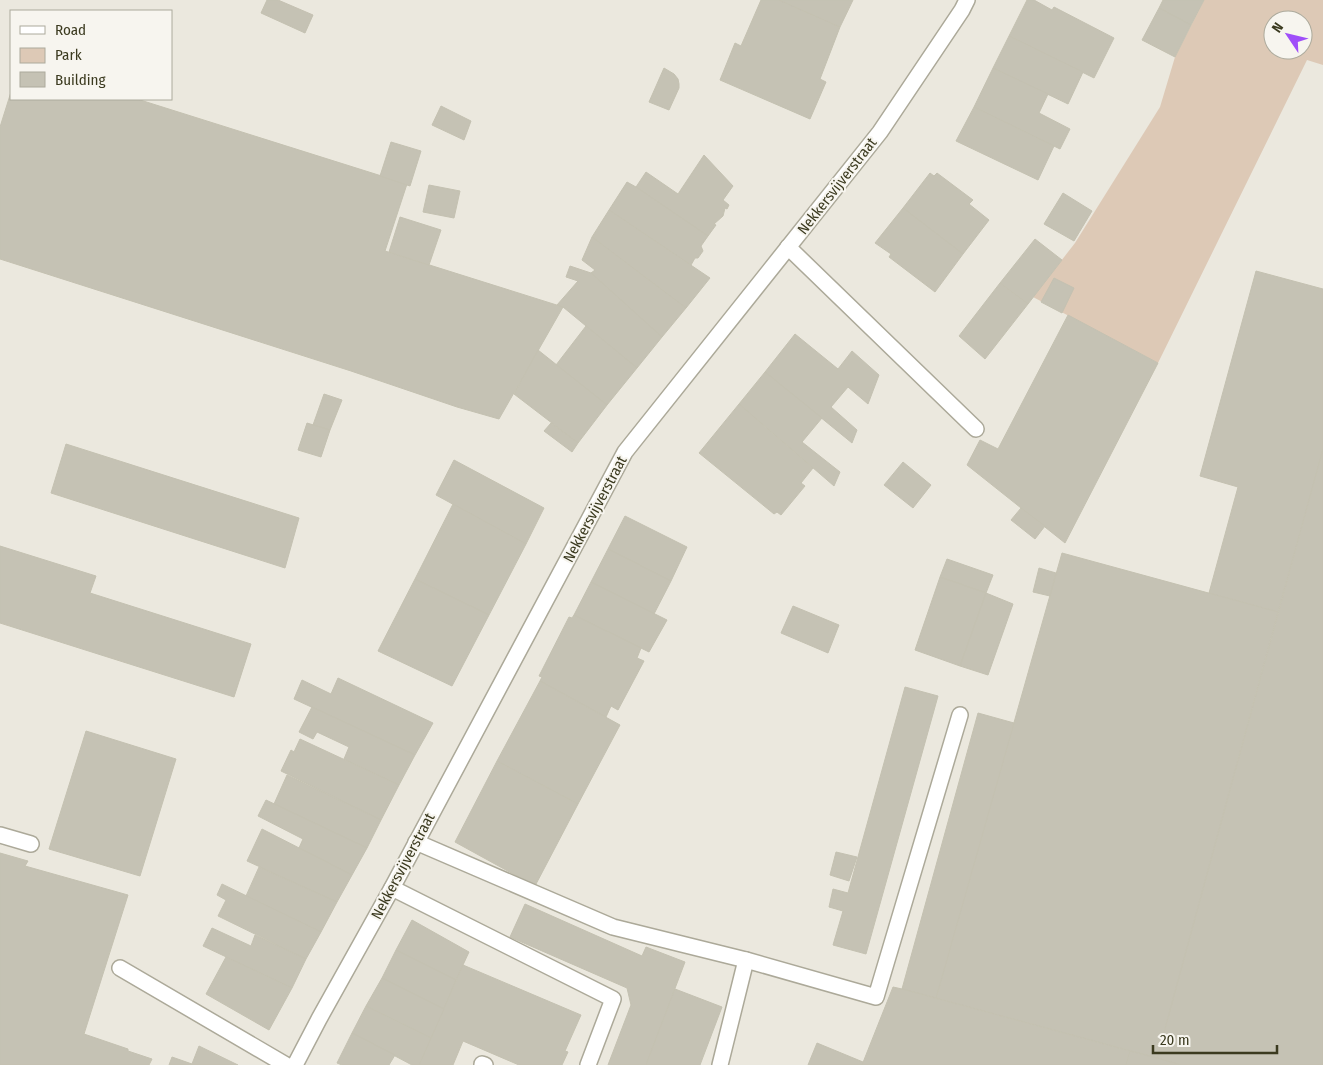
<svg xmlns="http://www.w3.org/2000/svg" width="1323" height="1065" font-family="'Fira Sans Condensed',sans-serif">
<rect width="100%" height="100%" fill="#ebe8de"/>
<path fill="#ddc9b6" fill-rule="evenodd" d="M1204 0H1323V65L1307 60 1158 363 1033 297 1075 243 1160 107 1175 57ZM1273 20H1303V50H1273Z"/>
<g fill="#c5c2b4" stroke="#c4c1b1">
<path d="M267 0H278L313 15 305 33 261 13Z"/>
<path d="M761 0H779L840 27 820 79 826 82 810 119 720 80 735 43 741 46Z"/>
<path d="M779 0H853L840 27Z"/>
<path d="M1027 0H1034L1052 10 1054 7 1114 38 1094 78 1009 36Z"/>
<path d="M1163 0H1204L1191 25 1159 8Z"/>
<path d="M1159 8 1191 25 1175 57 1142 40Z"/>
<path d="M1009 36 1083 72 1068 104 993 68Z"/>
<path d="M664 68 674 74 678 79 679 84V88L669 110 649 102Z"/>
<path d="M993 68 1048 94 1039 113 1070 129 1060 149 974 107Z"/>
<path d="M11 92V99H137L407 184 385 251 563 307 499 419 457 407 351 371 0 259V127Z"/>
<path d="M441 106 471 121 464 140 432 125Z"/>
<path d="M974 107 1054 146 1038 180 956 141Z"/>
<path d="M391 142 421 151 410 186 380 176Z"/>
<path d="M704 155 733 186 723 200 729 205 727 209 725 208 723 216 714 224 716 225 708 236 636 187 646 172 678 194Z"/>
<path d="M930 173 934 176 937 173 973 200 969 204 989 220 963 254 903 208Z"/>
<path d="M627 182 636 187 708 236 701 246 703 251 698 258H695L691 265 609 210Z"/>
<path d="M429 185 460 191 454 218 423 212Z"/>
<path d="M1063 193 1092 211 1074 241 1044 224Z"/>
<path d="M903 208 963 254 935 292 889 257 891 254 875 243Z"/>
<path d="M609 210 710 278 686 308 592 237Z"/>
<path d="M400 217 441 230 429 265 389 252Z"/>
<path d="M592 237 686 308 662 337 591 273 595 270 582 260Z"/>
<path d="M1035 239 1062 260 1028 304 1000 283Z"/>
<path d="M570 266 591 273 662 337 637 368 563 307 557 305 578 281 566 277Z"/>
<path d="M1256 271 1323 289V449L1278 612 1209 593 1238 487 1200 476Z"/>
<path d="M1054 278 1074 288 1062 313 1041 302Z"/>
<path d="M1000 283 1028 304 985 359 959 336Z"/>
<path d="M1068 315 1158 363 1065 543 967 465 980 440 998 449Z"/>
<path d="M586 326 637 368 607 405 556 365Z"/>
<path d="M795 334 838 369 852 351 879 375 868 404 848 387 831 407 857 430 852 443 765 372Z"/>
<path d="M538 350 607 405 578 443 514 394Z"/>
<path d="M765 372 822 418 802 442 840 472 834 486 739 404Z"/>
<path d="M324 394 342 400 330 430 313 425Z"/>
<path d="M739 404 813 468 801 483 805 486 781 515 777 512 774 514 699 453Z"/>
<path d="M307 423 330 430 321 457 298 450Z"/>
<path d="M551 423 578 443 572 452 544 431Z"/>
<path d="M66 444 299 518 285 568 51 493Z"/>
<path d="M1323 449V1065H1181L1157 1058Z"/>
<path d="M454 460 544 508 526 544 436 495Z"/>
<path d="M903 462 931 485 913 508 884 485Z"/>
<path d="M453 504 526 544 489 615 415 579Z"/>
<path d="M1021 508 1045 526 1035 539 1011 520Z"/>
<path d="M625 516 687 547 671 581 608 549Z"/>
<path d="M0 546 96 576 90 593 251 644 234 697 0 623Z"/>
<path d="M608 549 671 581 654 614 591 582Z"/>
<path d="M1062 553 1278 612 1157 1058 936 998Z"/>
<path d="M947 559 993 575 986 593 940 577Z"/>
<path d="M1039 568 1056 573 1050 596 1033 592Z"/>
<path d="M940 577 986 593 960 666 915 650Z"/>
<path d="M415 579 489 615 452 686 378 651Z"/>
<path d="M591 582 667 620 649 652 574 615Z"/>
<path d="M986 593 1013 604 988 675 960 666Z"/>
<path d="M793 606 839 625 828 653 781 633Z"/>
<path d="M574 615 641 648 637 658 644 661 618 710 611 706 606 717 540 681 542 677 539 676 569 617 572 618Z"/>
<path d="M338 678 433 723 415 755 294 699 302 680 331 694Z"/>
<path d="M540 681 620 725 578 804 497 761Z"/>
<path d="M905 687 938 696 866 954 833 945 843 911 829 907 833 889 848 893Z"/>
<path d="M312 707 415 755 399 785 344 759 349 747 317 732 313 739 299 732Z"/>
<path d="M978 713 1014 723 936 998 902 989Z"/>
<path d="M86 731 176 759 140 876 49 849Z"/>
<path d="M300 739 399 785 381 820 281 771 291 750 294 752Z"/>
<path d="M497 761 578 804 535 886 455 842Z"/>
<path d="M287 775 381 820 367 848 274 804Z"/>
<path d="M266 800 367 848 352 875 299 848 303 839 258 816Z"/>
<path d="M262 829 352 875 337 902 247 861Z"/>
<path d="M836 852 857 857 849 881 830 875Z"/>
<path d="M0 853 28 861 25 866 128 895 84 1034 128 1049V1051L152 1059 149 1065H0Z"/>
<path d="M259 867 337 902 321 932 246 896Z"/>
<path d="M222 884 321 932 306 959 218 916 226 900 217 895Z"/>
<path d="M525 904 642 956 646 947 685 962 646 1065H608L631 1005 627 988 510 937Z"/>
<path d="M412 920 469 952 456 980 396 950Z"/>
<path d="M212 928 251 946 255 935 306 959 292 988 203 946Z"/>
<path d="M396 950 456 980 444 1009 382 978Z"/>
<path d="M226 957 292 988 269 1030 206 994Z"/>
<path d="M463 965 581 1015 565 1051 568 1052 562 1065H519L463 1041 453 1065H419Z"/>
<path d="M382 978 444 1009 431 1038 366 1006Z"/>
<path d="M893 987 902 989 1130 1051 1126 1065H862Z"/>
<path d="M675 989 722 1007 700 1065H646Z"/>
<path d="M366 1006 431 1038 419 1065H412L352 1033Z"/>
<path d="M352 1033 395 1055 389 1065H342L337 1063Z"/>
<path d="M817 1043 863 1062 862 1065H808Z"/>
<path d="M199 1046 238 1065H169L172 1057 192 1064Z"/>
<path d="M1130 1051 1157 1058 1181 1065H1126Z"/>
</g>
<g fill="none" stroke-linecap="round" stroke-linejoin="round">
<g stroke="#aca999" stroke-width="18">
<g id="lane">
<path d="M788 247 976 429"/>
<path d="M0 835 31 844"/>
<path d="M416 842 613 927 746 960 876 997 960 715"/>
<path d="M392 888 613 999 588 1065"/>
<path d="M120 968 286 1065"/>
<path d="M482 1065V1064L485 1065"/>
<path d="M720 1065 746 960"/>
</g>
</g>
<g stroke="#aca999" stroke-width="18">
<path id="street" d="M295 1065 319 1019 392 888 625 452 880 132 962 10 967 0"/>
</g>
<use href="#lane" stroke="#fff" stroke-width="15"/>
<use href="#street" stroke="#fff" stroke-width="15"/>
</g>
<g text-anchor="middle" dominant-baseline="central" stroke-width="4" stroke-linejoin="round" paint-order="stroke">
<g font-size="15" fill="#3b3a1f" stroke="#f7f5ef">
<text transform="translate(837 186) rotate(-52)">Nekkersvijverstraat</text>
<text transform="translate(595 509) rotate(-62)">Nekkersvijverstraat</text>
<text transform="translate(403 866) rotate(-62)">Nekkersvijverstraat</text>
</g>
</g>
<rect x="10" y="10" width="162" height="90" fill="#f7f5ef" stroke="#acaa9c"/>
<rect x="20" y="26" width="25" height="8" fill="#ffffff" stroke="#acaa9c"/>
<text x="55" y="35" font-size="15" fill="#3b3a1f">Road</text>
<rect x="20" y="48" width="25" height="15" fill="#ddc9b6" stroke="#acaa9c"/>
<text x="55" y="60" font-size="15" fill="#3b3a1f">Park</text>
<rect x="20" y="72" width="25" height="15" fill="#c5c2b4" stroke="#acaa9c"/>
<text x="55" y="85" font-size="15" fill="#3b3a1f">Building</text>
<g transform="translate(1288 35) rotate(305)"><circle r="24" fill="#f7f5ef" stroke="#acaa9c"/>
<path d="M0-4L9 19L0 12L-9 19Z" fill="#9f4ef9"/>
<text y="-8" font-size="14" font-weight="bold" text-anchor="middle" fill="#3b3a1f">N</text>
</g>
<path d="M1153 1045v8h124v-8" fill="none" stroke="#3b3a1f" stroke-width="2.5"/>
<text x="1160" y="1045" font-size="15" fill="#3b3a1f" stroke="#f7f5ef" stroke-width="4" paint-order="stroke">20 m</text>
</svg>
